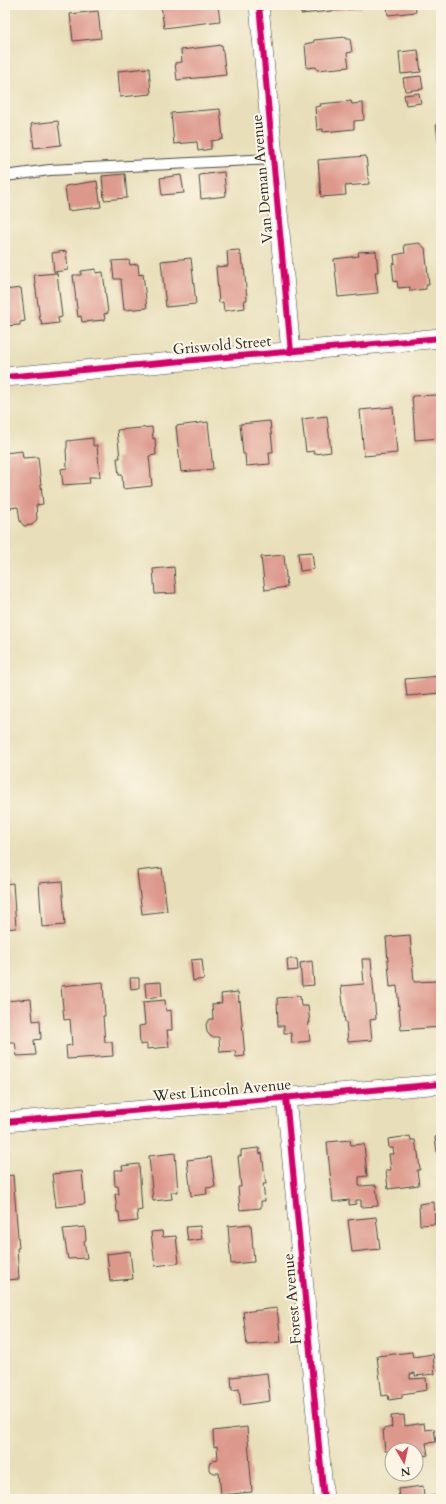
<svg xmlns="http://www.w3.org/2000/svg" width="446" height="1504" font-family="Cardo,serif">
<rect width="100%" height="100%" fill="#fcf5e5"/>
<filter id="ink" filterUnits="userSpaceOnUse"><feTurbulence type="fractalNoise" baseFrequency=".025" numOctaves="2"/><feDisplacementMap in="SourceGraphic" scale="8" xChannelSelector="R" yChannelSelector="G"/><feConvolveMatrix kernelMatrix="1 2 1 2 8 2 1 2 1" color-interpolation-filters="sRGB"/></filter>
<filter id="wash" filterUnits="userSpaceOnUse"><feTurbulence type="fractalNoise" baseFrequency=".012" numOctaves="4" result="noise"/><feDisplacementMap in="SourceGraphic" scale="16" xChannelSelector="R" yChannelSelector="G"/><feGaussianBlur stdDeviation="0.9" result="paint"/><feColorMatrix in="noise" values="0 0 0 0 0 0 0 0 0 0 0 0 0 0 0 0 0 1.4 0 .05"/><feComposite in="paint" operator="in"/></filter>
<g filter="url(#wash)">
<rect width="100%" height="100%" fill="#e8dfba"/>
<g id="blocks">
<g fill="#dd988c">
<path d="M161 5H218L220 21 164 28Z"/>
<path d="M300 5H362V8L301 14Z"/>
<path d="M387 5H415L416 12 388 15Z"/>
<path d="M98 11 101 38 73 41 70 14Z"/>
<path d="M346 37V39H350L352 52 347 53 349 67 317 70 316 67 307 68 305 44 314 42V40Z"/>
<path d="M222 45 226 75 177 80 175 63 182 62 181 50Z"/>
<path d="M418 50 421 72 401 74 399 52Z"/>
<path d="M149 68 151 94 120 97 118 71Z"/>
<path d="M421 76 423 89 405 91 403 78Z"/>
<path d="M419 93 421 103 406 105 404 95Z"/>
<path d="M351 101 352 104 363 103 364 120 354 121V129L323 132V129L317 130 315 107 321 106 320 104Z"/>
<path d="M220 109 223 139 211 141V149L198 151 197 142 174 144 171 113Z"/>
<path d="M58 121 61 145 34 148 31 124Z"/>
<path d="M436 124H441V148H439Z"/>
<path d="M366 156 369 184 345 186 346 195 321 197 318 160Z"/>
<path d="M224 172 226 196 201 199 199 175Z"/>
<path d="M125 174 127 198 104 200 102 176Z"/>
<path d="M181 175 184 193 162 195 160 178Z"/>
<path d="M97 181 101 207 68 211 65 186Z"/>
<path d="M419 243 425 248 429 285H426V289L410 291V287L398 288 397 281 394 282 392 264 395 263 394 255 405 253 404 245Z"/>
<path d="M239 250 240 255H241L242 265H244L247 300H244L245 308 224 311 223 302 219 303 216 267 228 266 227 251Z"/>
<path d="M66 251 68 270 54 272 52 253Z"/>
<path d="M376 251 378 272H375L378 293 338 297 334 259 359 256 358 252Z"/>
<path d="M191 258 196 304 166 307 161 261Z"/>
<path d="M129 260 130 265 138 264 139 275 143 274 147 308 124 310 121 279H114L112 261Z"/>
<path d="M96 269V273L103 272 108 313 104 314 105 320 82 322 81 316 78 317 73 275H81V271Z"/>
<path d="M57 273 62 317 58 318 59 323 42 325 41 320H40L34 275Z"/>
<path d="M21 288 25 321 20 322V325L5 326V290Z"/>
<path d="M438 395 441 438 415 440 412 396Z"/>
<path d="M393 407 397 453 364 456 360 410Z"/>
<path d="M327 416 331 452 314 454V451L306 452 302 419Z"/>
<path d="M270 421 273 452H269L270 464 246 466 245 454H243L240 424Z"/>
<path d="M208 422 213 469 181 472 176 426Z"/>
<path d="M152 427 153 439 155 438 156 455 149 456 152 486 123 489 122 475H119L117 458H120L117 430Z"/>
<path d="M93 438V446L97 445 100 477H89L90 483 63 485 61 469 67 468 66 449 67 448V441Z"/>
<path d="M22 451 23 458 38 457 43 504 36 505 37 519 32 525 24 526 20 521 18 507 10 508 9 499 5 500V453Z"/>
<path d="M312 552 314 569 300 571 298 553Z"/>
<path d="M284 555 287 587 265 590 261 557Z"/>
<path d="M174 567 176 593 155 594 153 569Z"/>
<path d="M441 676V693L407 696 405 679Z"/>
<path d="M162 868 167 911 142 914 137 871Z"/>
<path d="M62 881 65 925 42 927 39 883Z"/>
<path d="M13 883 16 928 5 929V884Z"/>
<path d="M410 935 414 982 437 981 441 1027 401 1030 397 986 390 987 386 937Z"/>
<path d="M202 959 204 979 193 981 191 960Z"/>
<path d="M287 959H297L298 970 288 971Z"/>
<path d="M362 959H371L376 1019 370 1020 372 1040 348 1042 346 1022H345L341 986 364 984Z"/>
<path d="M312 961 314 985 302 986 300 963Z"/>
<path d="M130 978H139V988L131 989Z"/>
<path d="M103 982 105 1016H103L105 1042H112L113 1056 67 1059 66 1046 72 1045 70 1019 64 1020 61 986Z"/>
<path d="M161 982 162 996 146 998 145 983Z"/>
<path d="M238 992 239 1002 240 1001 245 1056 236 1057 235 1051 220 1052 219 1037H211L207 1032 206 1024 210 1019H213L212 1004 222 1003 221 994Z"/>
<path d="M300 996 301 1006H308L310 1023H308L310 1041 292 1043 291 1033H284V1026H278L277 998Z"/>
<path d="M31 999 33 1021 40 1020 41 1039 34 1040 36 1055 17 1056 15 1042H8L7 1025 5 1026V1001Z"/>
<path d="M165 1000 166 1011 171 1010 172 1030H167L169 1047 147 1049V1044L140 1045 139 1026 145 1025 143 1002Z"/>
<path d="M410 1136 411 1140H415L417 1152H418L420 1170H417L419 1185 388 1189 386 1170H391L389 1154H394L393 1148H389L388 1139Z"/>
<path d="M441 1136V1198H439L437 1177 440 1176 435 1137Z"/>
<path d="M350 1140 351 1145 364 1144 367 1176 359 1177V1186L376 1185 378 1206 361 1207V1200H356V1204L349 1205V1200L333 1202 327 1142Z"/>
<path d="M259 1148 260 1154 262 1153 266 1184H263L265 1201H261V1208L240 1210 238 1187H241L238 1156H241V1150Z"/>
<path d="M175 1153 178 1192H171L172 1199 153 1201 149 1156Z"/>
<path d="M211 1157 215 1187 206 1188 207 1194 191 1196 187 1160Z"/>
<path d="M139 1164 142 1210 137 1211 138 1221 120 1223 119 1212H117L115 1194H119L118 1186H115L114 1170H123L122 1166Z"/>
<path d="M82 1171 85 1204 56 1207 52 1174Z"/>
<path d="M13 1175 19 1248H17L19 1279 5 1280V1176Z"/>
<path d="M434 1202 435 1224 420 1225 419 1204Z"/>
<path d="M376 1217 380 1249 352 1252 348 1220Z"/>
<path d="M251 1224 254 1262 231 1264 228 1226Z"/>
<path d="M200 1226 202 1239 188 1241 186 1227Z"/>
<path d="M85 1227 86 1240 84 1241 87 1258 68 1259 63 1229Z"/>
<path d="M162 1231 163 1237 176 1236 179 1263 155 1266 151 1232Z"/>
<path d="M130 1251 133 1279 110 1281 107 1254Z"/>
<path d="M277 1308 281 1342 247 1345 243 1312Z"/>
<path d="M412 1352 413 1357 433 1354 435 1374 415 1376V1373L410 1374V1379L426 1378 427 1390 402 1394V1398L389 1400 388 1395 382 1396 377 1356Z"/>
<path d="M267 1373 270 1401 241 1405 239 1389 232 1390 231 1377Z"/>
<path d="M404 1415 405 1426 424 1423 425 1430 434 1429 436 1442 426 1443 428 1455 416 1457V1450L385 1451 383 1429 392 1427 391 1416Z"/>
<path d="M247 1427 252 1492 221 1495 219 1473H214L209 1470V1464L213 1460 218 1459 217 1446 214 1447 213 1431Z"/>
<path d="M423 1486 424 1497 441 1495V1499H399L398 1489Z"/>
</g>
</g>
</g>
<g filter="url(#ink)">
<use href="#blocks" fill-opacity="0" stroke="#474640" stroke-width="1"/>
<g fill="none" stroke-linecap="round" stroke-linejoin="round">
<g stroke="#474640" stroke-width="12">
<path id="lane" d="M5 176 50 170 273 159"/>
</g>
<g stroke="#474640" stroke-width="20">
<g id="street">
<path d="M259 5 291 352"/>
<path d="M5 377 441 338"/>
<path d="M286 1097 324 1499"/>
<path d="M5 1122 441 1084"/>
</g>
</g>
<use href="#lane" stroke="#fff" stroke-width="10"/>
<use href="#street" stroke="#fff" stroke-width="19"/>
<g stroke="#fcf5e5" stroke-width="8">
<g id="cycleway">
<path d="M259 5 291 352"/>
<path d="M5 377 441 338"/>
<path d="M286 1097 324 1499"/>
<path d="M5 1122 441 1084"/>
</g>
</g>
<use href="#cycleway" stroke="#d6006c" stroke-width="6"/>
</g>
</g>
<g text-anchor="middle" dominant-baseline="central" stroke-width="4" stroke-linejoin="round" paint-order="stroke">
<g font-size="15" fill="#2b2b2b" stroke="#fcf5e5">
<text transform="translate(262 179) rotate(-95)">Van Deman Avenue</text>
<text transform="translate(222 345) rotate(-5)">Griswold Street</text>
<text transform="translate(222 1090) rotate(-5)">West Lincoln Avenue</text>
<text transform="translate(292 1299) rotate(-95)">Forest Avenue</text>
</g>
</g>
<rect width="446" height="1504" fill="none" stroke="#fcf5e5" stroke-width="20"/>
<g transform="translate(404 1462) rotate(171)"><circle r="19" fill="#fcf5e5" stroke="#a8a49b"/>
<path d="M0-3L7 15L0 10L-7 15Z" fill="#d1495b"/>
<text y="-6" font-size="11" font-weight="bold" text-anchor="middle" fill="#2b2b2b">N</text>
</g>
</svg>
